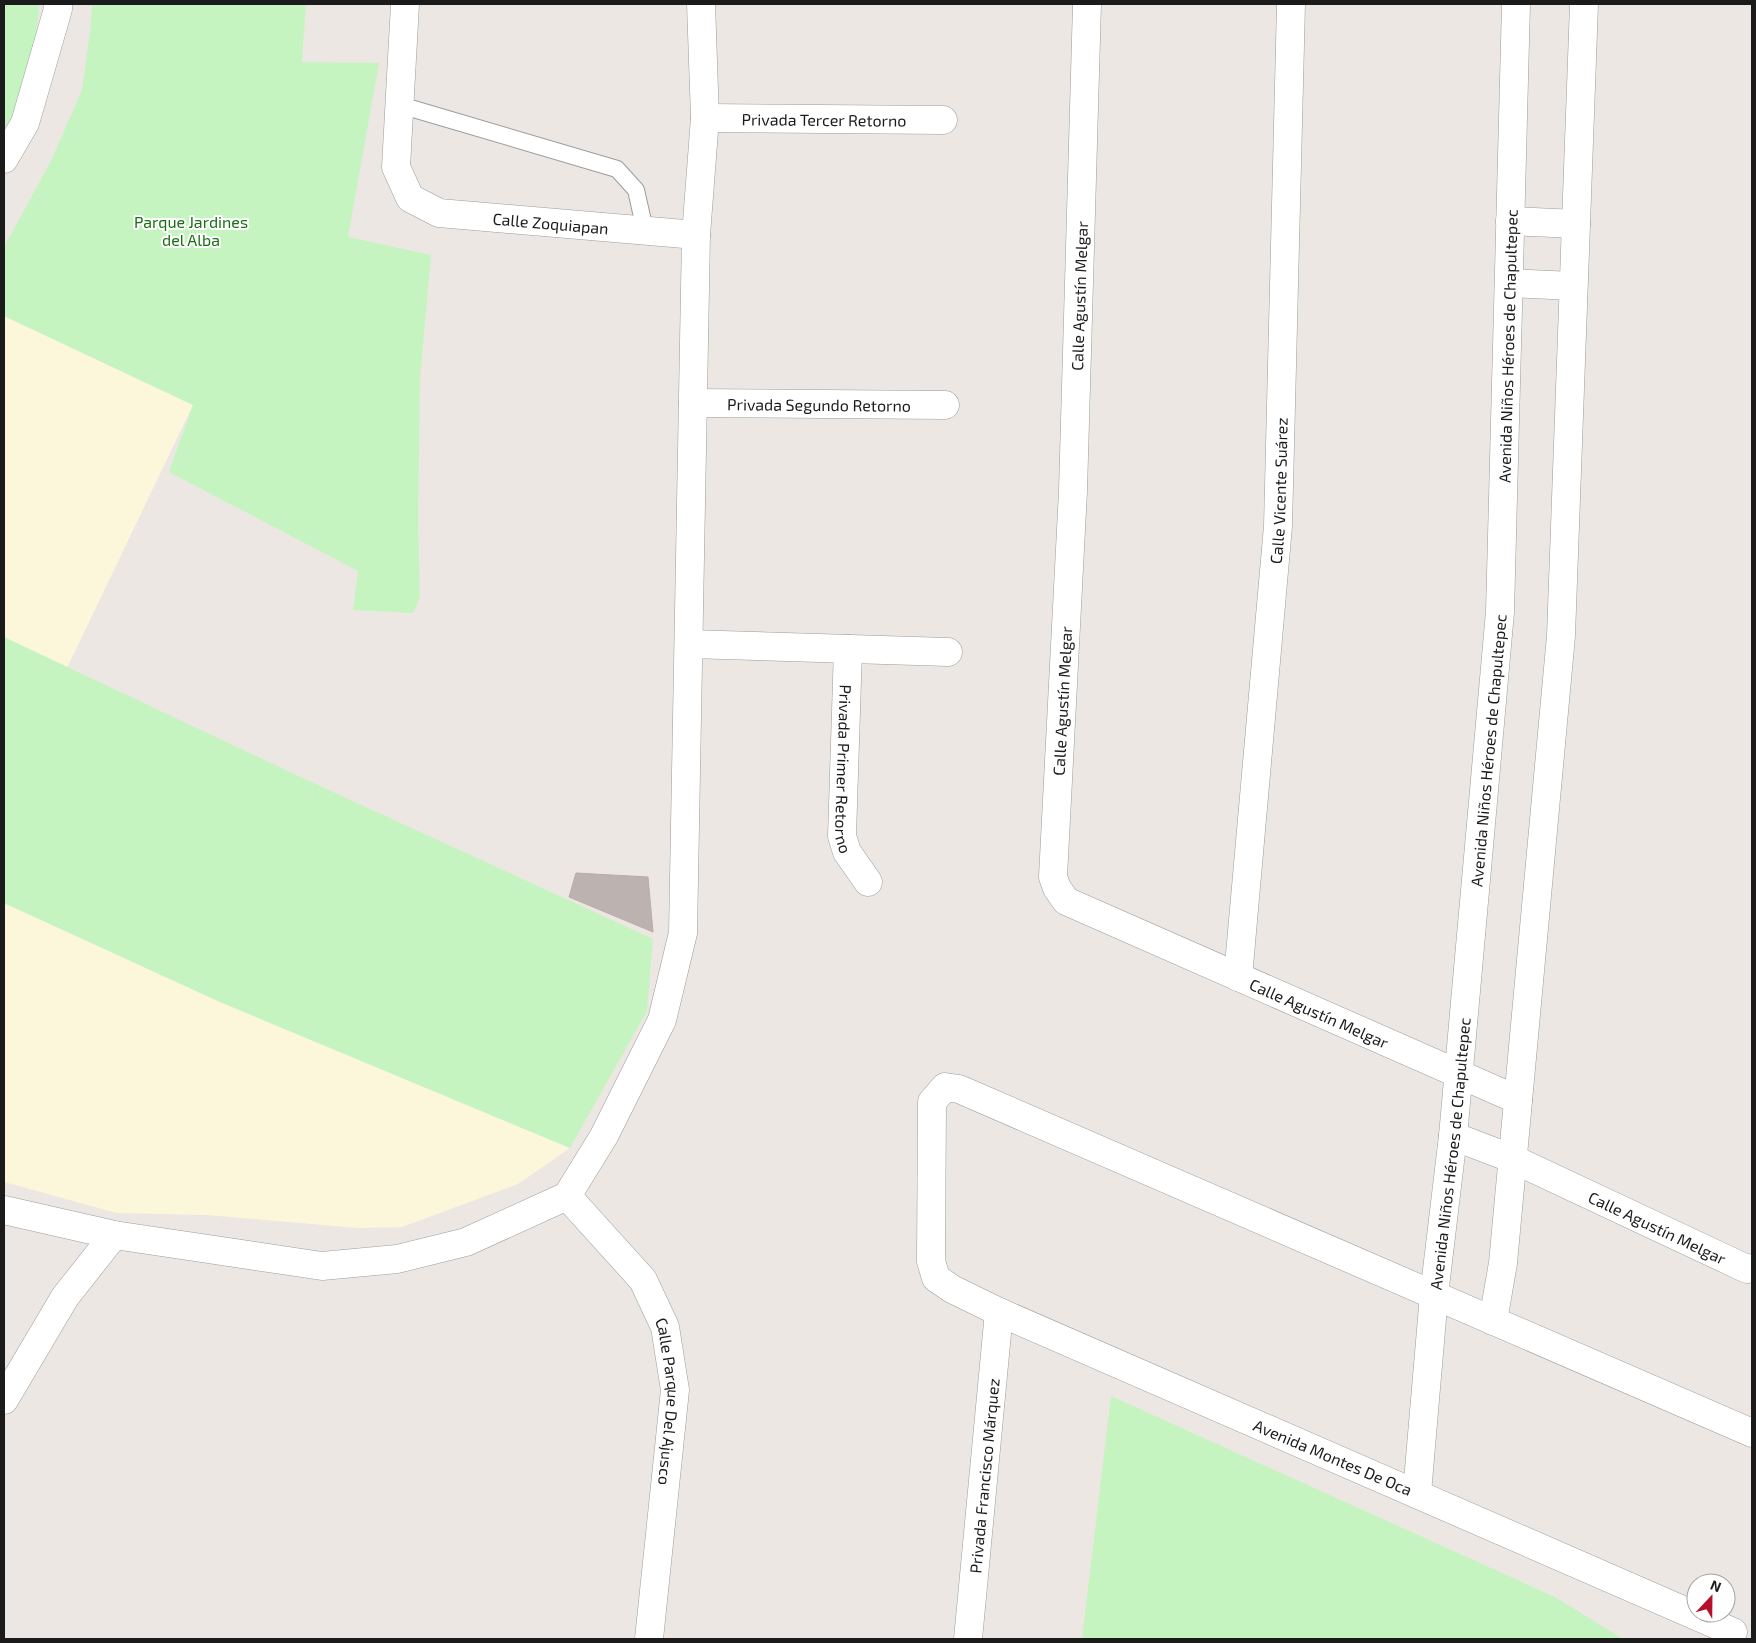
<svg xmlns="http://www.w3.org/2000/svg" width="1756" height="1643" font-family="'Exo 2',sans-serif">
<rect width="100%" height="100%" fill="#ece7e2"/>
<g fill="#fcf7db">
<path d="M4 316 193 405 67 668 4 638Z"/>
<path d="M4 903 220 1002 570 1148 518 1184 402 1227 358 1228 207 1215 117 1213 4 1182Z"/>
</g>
<g fill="#c5f4c1">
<path d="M4 4H39C37 45 26 97 4 132Z"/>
<path d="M92 4H306L302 62 379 63 348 237 431 255 420 379 418 520 420 597 413 613 353 610 358 571 169 472 193 405 4 316V247L51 161 82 90 91 25Z"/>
<path d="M4 637 294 774 653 939 647 1011 570 1148 220 1002 4 903Z"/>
<path d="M1111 1396 1555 1597 1623 1639H1082Z"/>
</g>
<path fill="#bcb2af" stroke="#bcaca5" d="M576 873 648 877 653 932 569 897Z"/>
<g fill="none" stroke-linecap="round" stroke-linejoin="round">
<g stroke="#9c9c9c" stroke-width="18">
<path id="service" d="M400 105 617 169 636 190 645 230"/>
</g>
<g stroke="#9c9c9c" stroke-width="29">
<g id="minor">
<path id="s1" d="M405 4 396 167 410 198 439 213 696 235"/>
<path id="s2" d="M1087 4 1073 491 1053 877 1057 888 1066 901 1518 1100"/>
<path id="s3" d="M705 118 943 120"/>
<path d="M1510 221 1576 224"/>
<path d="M1509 283 1573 286"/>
<path id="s4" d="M693 403 945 405"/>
<path d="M689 644 948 652"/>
<path id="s5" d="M848 649 842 836 847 852 868 882"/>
<path id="s6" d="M1238 977 1278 526 1291 4"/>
<path id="s7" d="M1453 1136 1513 1159 1747 1269 1752 1268"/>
<path id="s8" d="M567 1196 643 1280 665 1327 675 1390 649 1639"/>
<path d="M4 1210 114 1235 322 1266 397 1259 466 1242 567 1196 604 1136 662 1020 683 933 696 235 705 118 701 4"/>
<path d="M1493 1321 1503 1263 1561 636 1584 4"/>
<path d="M4 1400 65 1297 114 1235"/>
<path id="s9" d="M1417 1493 1434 1295 1453 1136 1500 612 1516 4"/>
<path d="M1733 1632 999 1312 952 1289 936 1278 931 1261 932 1102 945 1087 959 1089 1752 1433"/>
<path id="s10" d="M968 1639 999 1312"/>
</g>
</g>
<g stroke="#9c9c9c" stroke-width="29">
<path id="tertiary" d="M4 159 25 123 58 9V4"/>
</g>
<use href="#service" stroke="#fff" stroke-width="16"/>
<use href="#minor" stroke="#fff" stroke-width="28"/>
<use href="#tertiary" stroke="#fff" stroke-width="28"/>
</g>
<g text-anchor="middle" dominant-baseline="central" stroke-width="4" stroke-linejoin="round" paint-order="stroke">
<g font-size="16" fill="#1b1b1b" stroke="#fff">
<text stroke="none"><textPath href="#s3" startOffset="119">Privada Tercer Retorno</textPath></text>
<text stroke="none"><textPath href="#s1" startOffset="342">Calle Zoquiapan</textPath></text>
<text transform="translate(1079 296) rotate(-88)">Calle Agustín Melgar</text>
<text stroke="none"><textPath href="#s9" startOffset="1151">Avenida Niños Héroes de Chapultepec</textPath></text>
<text stroke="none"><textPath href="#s4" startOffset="126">Privada Segundo Retorno</textPath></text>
<text stroke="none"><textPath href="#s6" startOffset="488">Calle Vicente Suárez</textPath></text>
<text transform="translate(1062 701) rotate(-87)">Calle Agustín Melgar</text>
<text stroke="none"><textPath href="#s9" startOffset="746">Avenida Niños Héroes de Chapultepec</textPath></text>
<text stroke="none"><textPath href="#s5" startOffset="120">Privada Primer Retorno</textPath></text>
<text stroke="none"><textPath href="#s2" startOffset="1178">Calle Agustín Melgar</textPath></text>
<text stroke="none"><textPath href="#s9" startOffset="341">Avenida Niños Héroes de Chapultepec</textPath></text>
<text stroke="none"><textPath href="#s7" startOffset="224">Calle Agustín Melgar</textPath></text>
<text stroke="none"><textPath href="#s8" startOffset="240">Calle Parque Del Ajusco</textPath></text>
<text transform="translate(1333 1457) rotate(23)">Avenida Montes De Oca</text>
<text stroke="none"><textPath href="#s10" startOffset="164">Privada Francisco Márquez</textPath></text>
</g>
<g font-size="16" fill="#1a6f14" stroke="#fff">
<text x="191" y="221">Parque Jardines<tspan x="191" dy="18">del Alba</tspan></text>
</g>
</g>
<rect width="1756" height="1643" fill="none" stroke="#1b1b1b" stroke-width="10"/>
<g transform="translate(1711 1598) rotate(22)"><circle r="24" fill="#ffffff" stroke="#a4a4a4"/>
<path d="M0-4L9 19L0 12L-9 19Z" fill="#b7102a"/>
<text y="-8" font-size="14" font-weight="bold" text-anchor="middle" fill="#1b1b1b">N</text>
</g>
</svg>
